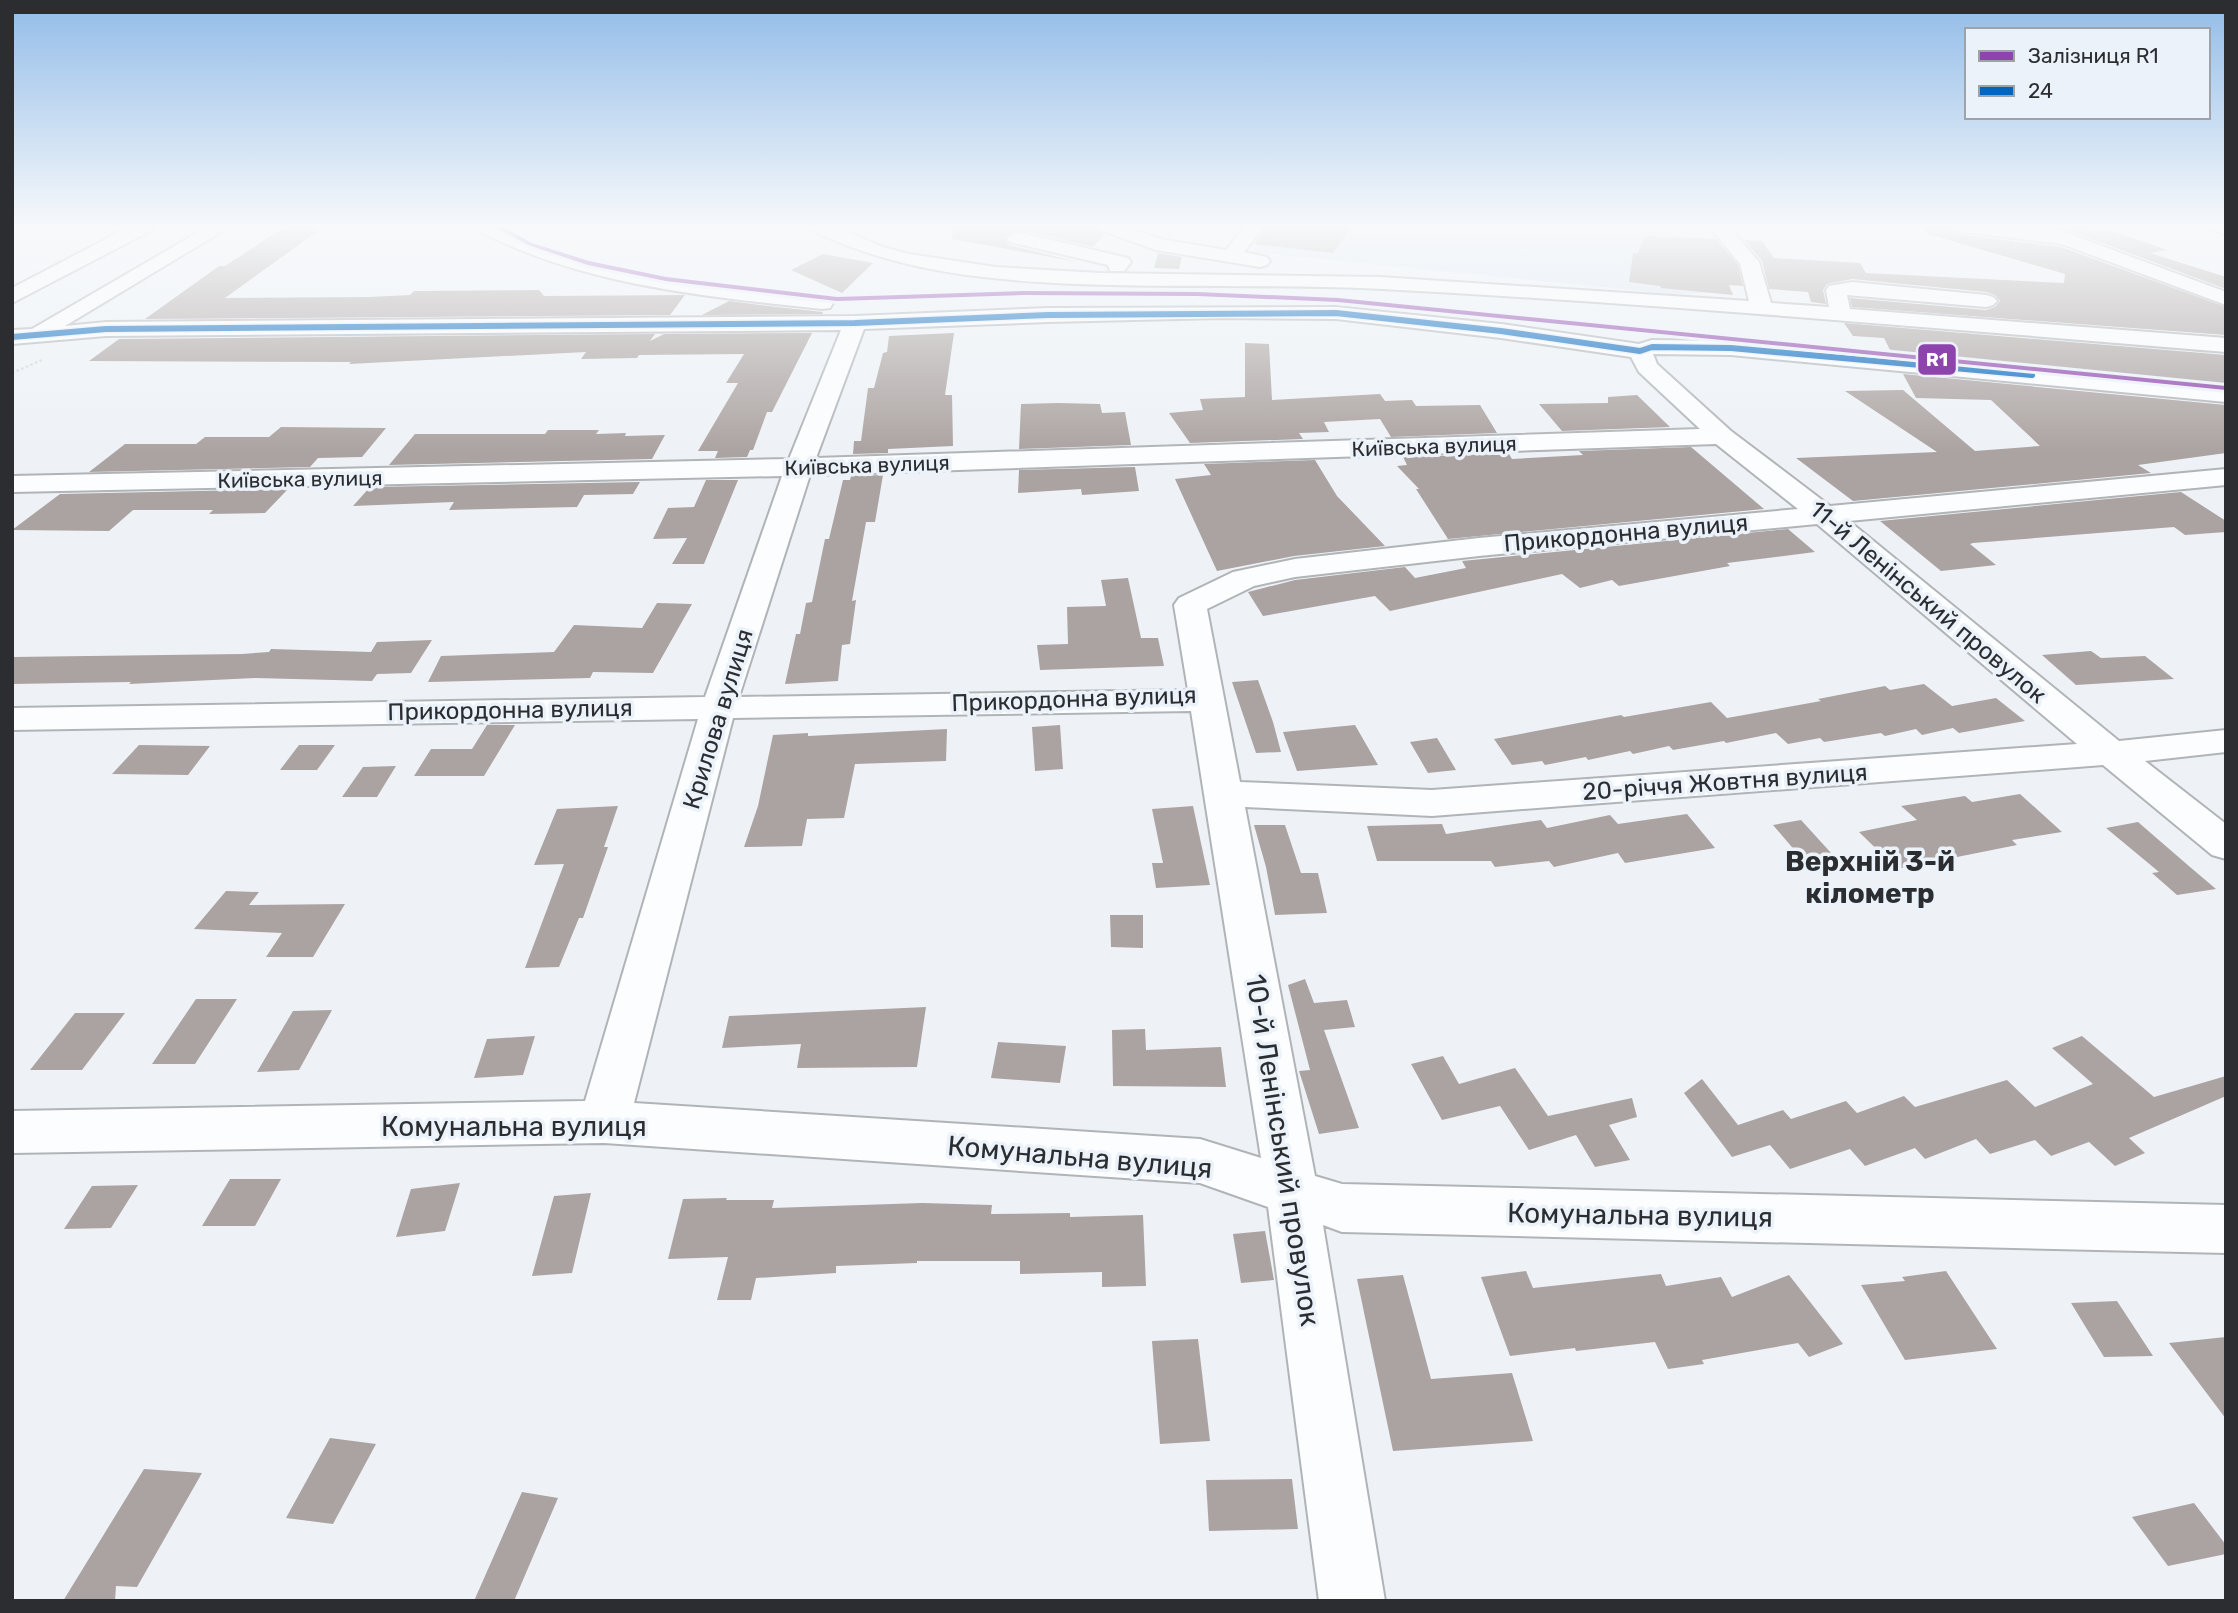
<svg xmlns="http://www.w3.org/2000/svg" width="2238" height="1613" font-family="Rubik,sans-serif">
<rect width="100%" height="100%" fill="#eef2f6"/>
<path fill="#dee5ef" d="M1273 226H1638L1673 234 1703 250 1706 293 1673 294 1251 252Z"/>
<g fill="#aba3a1">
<path d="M286 226H315L318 231 225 298 369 297 410 295 414 291 539 290 544 296 685 295 670 315 145 319 219 266H225Z"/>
<path d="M953 226H1095L1098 231 1105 234 1093 247 1018 229 1004 237 1009 245 1078 262 952 239Z"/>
<path d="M1267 226H1352L1333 253 1254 244Z"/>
<path d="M1926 226H1952L1956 233 1964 235 2061 247 2226 307V335L1852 307 1850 298 1986 310 1995 307 2000 301 1995 295 1986 292 1852 279 1827 284 1823 290 1826 304 1811 302 1808 292 1769 289 1762 261 1744 240 1762 241 1774 258 1860 263 1866 273 2064 283 2065 274 1925 233Z"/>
<path d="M2080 226 2095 231 2109 230 2167 250 2150 253 2226 277V289L2062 228Z"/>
<path d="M1652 236 1716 239 1738 265 1743 286 1729 285 1733 295 1661 288 1660 286 1629 282 1633 253H1638L1644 237Z"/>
<path d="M1158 253 1182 257 1179 269 1154 268Z"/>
<path d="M823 254 873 263 842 293 791 270Z"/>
<path d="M729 301 777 307 823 312 822 314 702 315Z"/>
<path d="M1844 323 2226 355V385L1892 354 1884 338 1853 336Z"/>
<path d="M812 333 772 412H767L753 450H750L747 457 715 458 718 451H698L738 383H726L744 354 639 355 637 358 581 359 586 352 349 364 351 362 89 361 119 339 655 334 650 341 664 334Z"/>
<path d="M954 333 945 395H952L953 446 888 449V453L853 454 854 441H861L868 388H874L883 353 887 352 889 336Z"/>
<path d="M1245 343 1269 344 1272 400 1380 394 1385 401 1412 400 1416 406 1480 405 1497 433 1391 437 1380 419 1324 422 1329 432 1299 433 1303 439 1190 443 1169 413 1203 410 1200 399 1245 397Z"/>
<path d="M1903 374 2226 405V453L2138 465 2151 473 1853 501 1796 458 1937 452 1845 391 1903 390 1975 451 2040 446 1991 400 1916 398Z"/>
<path d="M1637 395 1670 427 1562 431 1539 404 1608 403V397Z"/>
<path d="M1058 403 1100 404 1102 413 1125 412 1131 445 1019 449 1021 404Z"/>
<path d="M281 427 386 428 362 457 318 458 310 467 89 472 125 444H196L205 437H269Z"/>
<path d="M548 430H599L596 434 626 433 625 436 665 435 652 459 389 465 415 434H545Z"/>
<path d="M1691 447 1764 509 1448 539 1416 489H1419L1397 466 1407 465 1403 457 1509 454 1512 459 1583 455 1579 451Z"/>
<path d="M1315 460 1337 496 1385 546 1294 556 1217 571 1175 479 1211 475 1204 464Z"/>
<path d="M1135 467 1139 491 1082 495 1081 489 1018 493 1019 470Z"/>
<path d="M883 475 875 522H866L852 601 856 600 850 644 842 645 838 681 785 684 796 634H800L806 603 812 602 825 539H829L843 480H850L851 476Z"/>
<path d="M706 480H738L704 564H672L687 538 653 539 668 508 694 507Z"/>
<path d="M640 482 633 494 584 495 577 507 449 510 454 502 353 506 370 487Z"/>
<path d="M288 489 265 513 209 514 213 510H133L109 531 12 530 60 494Z"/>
<path d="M2181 492 2226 521V532L2185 535 2174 527 1973 543 1970 544 1996 565 1941 571 1880 521Z"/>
<path d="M1788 529 1815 552 1727 563 1730 566 1619 586 1612 580 1580 588 1562 574 1390 611 1375 596 1263 616 1248 592 1295 580 1405 567 1415 578 1466 568 1462 561Z"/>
<path d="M1128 578 1141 638H1158L1164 666 1040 670 1037 645 1068 644 1067 607 1106 606 1101 580Z"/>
<path d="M657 603 692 604 653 673 593 672 590 678 428 682 441 656 554 652 574 625 642 628Z"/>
<path d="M432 640 411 673 377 674 372 681 255 678 129 684 131 682 12 684V657L242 654 269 652 271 649 371 652 377 642Z"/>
<path d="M2091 651 2101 658 2145 656 2174 679 2076 685 2042 655Z"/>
<path d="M1258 680 1273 722 1281 752 1256 753 1232 682Z"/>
<path d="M1924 684 1952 706 1996 698 2025 721 1959 733 1953 728 1922 735 1916 729 1885 736 1881 733 1824 742 1820 738 1788 744 1776 733 1726 743 1724 741 1673 750 1669 746 1633 754 1630 751 1588 760 1586 757 1545 765 1542 761 1512 765 1494 739 1621 715 1624 717 1711 702 1727 718 1821 701 1818 699 1885 686 1890 690Z"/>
<path d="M487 725H515L484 776H414L431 749H472Z"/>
<path d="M1060 725 1063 769 1035 771 1032 727Z"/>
<path d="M1355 725 1378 765 1297 771 1283 732Z"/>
<path d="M947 729 946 761 855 764 844 818 807 819 802 846 744 847 758 806 773 735 808 733V736Z"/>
<path d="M1437 738 1456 770 1428 773 1410 742Z"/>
<path d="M139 745 210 746 188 775 112 774Z"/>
<path d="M299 745H335L317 770H280Z"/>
<path d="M396 766 377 797H342L363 767Z"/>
<path d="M2020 794 2062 832 2012 840 2017 845 1897 869 1859 832 1917 820 1901 806 1965 796 1972 802Z"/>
<path d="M618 806 604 847H608L583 918H579L559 967 525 968 564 864 534 865 557 809Z"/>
<path d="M1193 806 1210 885 1156 888 1152 863H1163L1152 809Z"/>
<path d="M1687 814 1715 848 1625 863 1618 853 1554 867 1549 861 1495 867 1491 861H1377L1367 826 1442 824 1446 834 1541 820 1547 828 1610 815 1618 824Z"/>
<path d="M1801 820 1832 854 1802 859 1773 825Z"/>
<path d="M2138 822 2190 867 2216 889 2177 895 2152 873 2159 872 2106 828Z"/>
<path d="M1254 825H1285L1301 873H1318L1327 913 1275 915 1266 867Z"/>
<path d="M226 891 259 892 249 905 345 904 313 957H266L282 933 194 929Z"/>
<path d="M1110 915H1143V948L1111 947Z"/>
<path d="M1305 979 1314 1003 1347 1000 1355 1027 1324 1030 1359 1128 1319 1134 1299 1071 1310 1070 1288 985Z"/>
<path d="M196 999H237L195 1064H152Z"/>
<path d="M926 1007 917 1067 797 1068 801 1044 722 1048 729 1016Z"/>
<path d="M332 1010 299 1070 257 1072 293 1011Z"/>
<path d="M75 1013H125L82 1070H30Z"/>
<path d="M1145 1029 1146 1050 1221 1047 1226 1087 1113 1086 1112 1030Z"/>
<path d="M535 1036 523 1075 474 1078 487 1039Z"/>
<path d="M2082 1036 2154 1097 2226 1076V1096L2129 1138 2145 1153 2115 1166 2089 1142 2051 1156 2035 1140 1990 1154 1976 1139 1925 1159 1915 1148 1865 1166 1850 1149 1790 1169 1770 1145 1732 1157 1684 1093 1702 1079 1738 1125 1783 1110 1791 1119 1846 1101 1857 1113 1904 1096 1915 1107 2007 1080 2035 1107 2093 1084 2052 1048Z"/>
<path d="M998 1042 1066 1046 1060 1083 991 1078Z"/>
<path d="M1443 1056 1459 1084 1515 1068 1548 1116 1632 1098 1637 1117 1609 1125 1630 1160 1595 1167 1576 1135 1529 1150 1500 1106 1442 1120 1411 1064Z"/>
<path d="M230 1179H281L255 1226H202Z"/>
<path d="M460 1183 445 1231 396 1237 411 1189Z"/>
<path d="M138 1185 111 1228 64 1229 92 1186Z"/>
<path d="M591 1193 572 1273 532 1276 554 1196Z"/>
<path d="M727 1198 726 1200H774L772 1208 922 1203 992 1205 991 1214 1070 1213V1217L1143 1215 1146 1286 1102 1287V1272L1020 1274V1261H917V1263L836 1266V1273L756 1278 751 1300H717L728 1257 668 1259 683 1199Z"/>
<path d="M1265 1231 1274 1280 1241 1283 1233 1234Z"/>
<path d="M1526 1271 1533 1288 1661 1274 1666 1286 1721 1277 1732 1297 1789 1275 1843 1344 1809 1357 1798 1343 1702 1360 1704 1364 1668 1369 1655 1342 1576 1351 1575 1348 1510 1356 1481 1277Z"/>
<path d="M1946 1271 1997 1349 1905 1360 1861 1285 1905 1281 1902 1277Z"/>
<path d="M1403 1275 1431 1379 1512 1373 1533 1441 1393 1451 1357 1279Z"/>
<path d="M2117 1301 2153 1356 2104 1357 2071 1303Z"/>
<path d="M2226 1337V1419L2169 1343Z"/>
<path d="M1198 1339 1210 1441 1160 1444 1152 1341Z"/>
<path d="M330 1438 376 1444 333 1524 286 1518Z"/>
<path d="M144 1469 202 1473 137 1587 116 1586 115 1601H63Z"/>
<path d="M1292 1479 1298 1529 1209 1531 1206 1480Z"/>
<path d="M522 1492 558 1498 514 1601H474Z"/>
<path d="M2194 1503 2226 1545V1554L2168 1566 2132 1517Z"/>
</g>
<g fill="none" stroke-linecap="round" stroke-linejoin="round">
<g stroke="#b1b4b7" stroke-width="4">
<g id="minor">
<path d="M131 226H154L152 230 12 303V288Z"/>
<path d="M209 226H231L65 326 106 322 855 316 1048 308 1336 307 1501 324 1639 344 1652 340 1731 341 2226 388V402L1731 355 1653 354 1657 364 1731 431 1830 506 2226 469V485L1849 521 2119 741 2226 730V752L2145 761 2226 824V859L2212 855 2103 765 1432 816 1245 807 1315 1176 1342 1184 2226 1205V1253L1342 1232 1323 1225 1385 1601H1319L1268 1207 1200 1183 604 1143 12 1153V1111L585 1101 698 719 12 730V708L705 697 782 476 12 492V476L789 459 841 330 106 336 12 344V330L32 329ZM1221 318 1336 319 1501 338 1631 357 1639 372 1700 429 816 458 864 329 1048 322ZM1716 444 1798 509 1479 538 1295 559 1233 572 1179 598 1174 605 1188 690 739 697 810 475ZM1817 524 2077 744 1432 790 1240 782 1207 609 1254 586 1295 577 1479 556ZM1191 711 1261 1158 1200 1139 634 1103 733 718Z"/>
<path d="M475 226H498L527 241 606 266 693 281 822 297 830 298 833 303 830 308 822 309C704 296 584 286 477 230Z"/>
<path d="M809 226H833L883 247 909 254 996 267 1100 273 1380 277 1749 301 1740 264 1709 226H1728L1759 262 1771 303 1829 307 1826 290 1829 286 1852 282 1986 295 1993 297 1997 301 1993 305 1986 307 1847 295 1850 309 2226 338V352C1945 329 1665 304 1383 289 1281 284 1178 288 1076 284 983 280 896 271 811 230Z"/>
<path d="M1098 226H1124L1160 239 1226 250 1245 226H1264L1244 252 1267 257 1270 261 1267 265 1260 267 1156 250 1100 230Z"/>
<path d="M1955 226H2000L2024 229 2022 226H2048L2226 292V305L2062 244 1964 232 1957 230Z"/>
<path d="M2211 226H2226V234L2213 230Z"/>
<path d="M1017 232 1128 258 1131 262 1124 271H1110L1108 265 1010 242 1007 238Z"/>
</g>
</g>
<path stroke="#d4d5d7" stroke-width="2.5" stroke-dasharray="2.5 2.5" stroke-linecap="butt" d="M12 373 42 360"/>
<use href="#minor" fill="#fcfdfe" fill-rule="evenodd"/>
<g stroke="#ebf2fa" stroke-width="9">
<path id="bus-1" d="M12 337 106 329 855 323 1048 315 1336 313 1501 331 1640 351 1652 347 1731 348 2032 375"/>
</g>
<use href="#bus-1" stroke="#0065bd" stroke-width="6"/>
<g stroke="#ebf2fa" stroke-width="6">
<path id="rail-1" d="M494 226H501L532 243 589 261 666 277 837 297 1024 291 1197 292 1338 298 2226 386V390L1338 302 1197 296 1024 295 837 301 666 281 588 265 528 245Z"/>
</g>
<use href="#rail-1" fill="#8e44ad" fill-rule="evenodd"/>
</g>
<linearGradient id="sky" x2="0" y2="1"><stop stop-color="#92bce8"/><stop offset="0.5" stop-color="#f7f9fb"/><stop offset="1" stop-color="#f7f9fb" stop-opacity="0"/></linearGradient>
<rect width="2238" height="452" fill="url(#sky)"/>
<g text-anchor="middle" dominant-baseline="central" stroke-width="7" stroke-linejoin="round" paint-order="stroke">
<g font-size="21" fill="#2b2d31" stroke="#ebf2fa">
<text transform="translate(1434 446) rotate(-2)">Київська вулиця</text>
<text transform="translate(867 465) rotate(-2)">Київська вулиця</text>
<text transform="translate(300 479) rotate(-1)">Київська вулиця</text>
</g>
<g font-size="24" fill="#2b2d31" stroke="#ebf2fa">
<text transform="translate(1626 533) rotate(-5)">Прикордонна вулиця</text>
<text transform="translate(1928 602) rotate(40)">11-й Ленінський провулок</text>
<text transform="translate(1074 699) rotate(-2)">Прикордонна вулиця</text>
<text transform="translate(510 710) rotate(-1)">Прикордонна вулиця</text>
<text transform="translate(718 719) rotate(-73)">Крилова вулиця</text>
<text transform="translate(1725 782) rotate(-4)">20-річчя Жовтня вулиця</text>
</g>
<g font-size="28" font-weight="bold" fill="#2b2d31" stroke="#ebf2fa">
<text x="1870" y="861">Верхній 3-й<tspan x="1870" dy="32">кілометр</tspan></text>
</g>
<g font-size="28" fill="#2b2d31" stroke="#ebf2fa">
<text x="514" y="1126">Комунальна вулиця</text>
<text transform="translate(1283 1150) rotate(81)">10-й Ленінський провулок</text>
<text transform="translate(1080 1157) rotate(5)">Комунальна вулиця</text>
<text transform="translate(1640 1215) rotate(1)">Комунальна вулиця</text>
</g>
</g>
<rect stroke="#ebf2fa" stroke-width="2.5" x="1917" y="343" width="40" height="33" rx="7" fill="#8e44ad"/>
<g font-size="19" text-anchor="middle" font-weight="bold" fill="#fff">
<text x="1937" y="366">R1</text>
</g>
<rect width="2238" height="1613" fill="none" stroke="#2b2d31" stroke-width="28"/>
<rect x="1965" y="28" width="245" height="91" fill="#ebf2fa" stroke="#9ea3aa" stroke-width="2"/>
<rect x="1979" y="51" width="35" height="10" fill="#8e44ad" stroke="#9ea3aa" stroke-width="2"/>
<text x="2028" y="63" font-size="21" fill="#2b2d31">Залізниця R1</text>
<rect x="1979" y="86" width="35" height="10" fill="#0065bd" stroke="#9ea3aa" stroke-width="2"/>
<text x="2028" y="98" font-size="21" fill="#2b2d31">24</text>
</svg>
